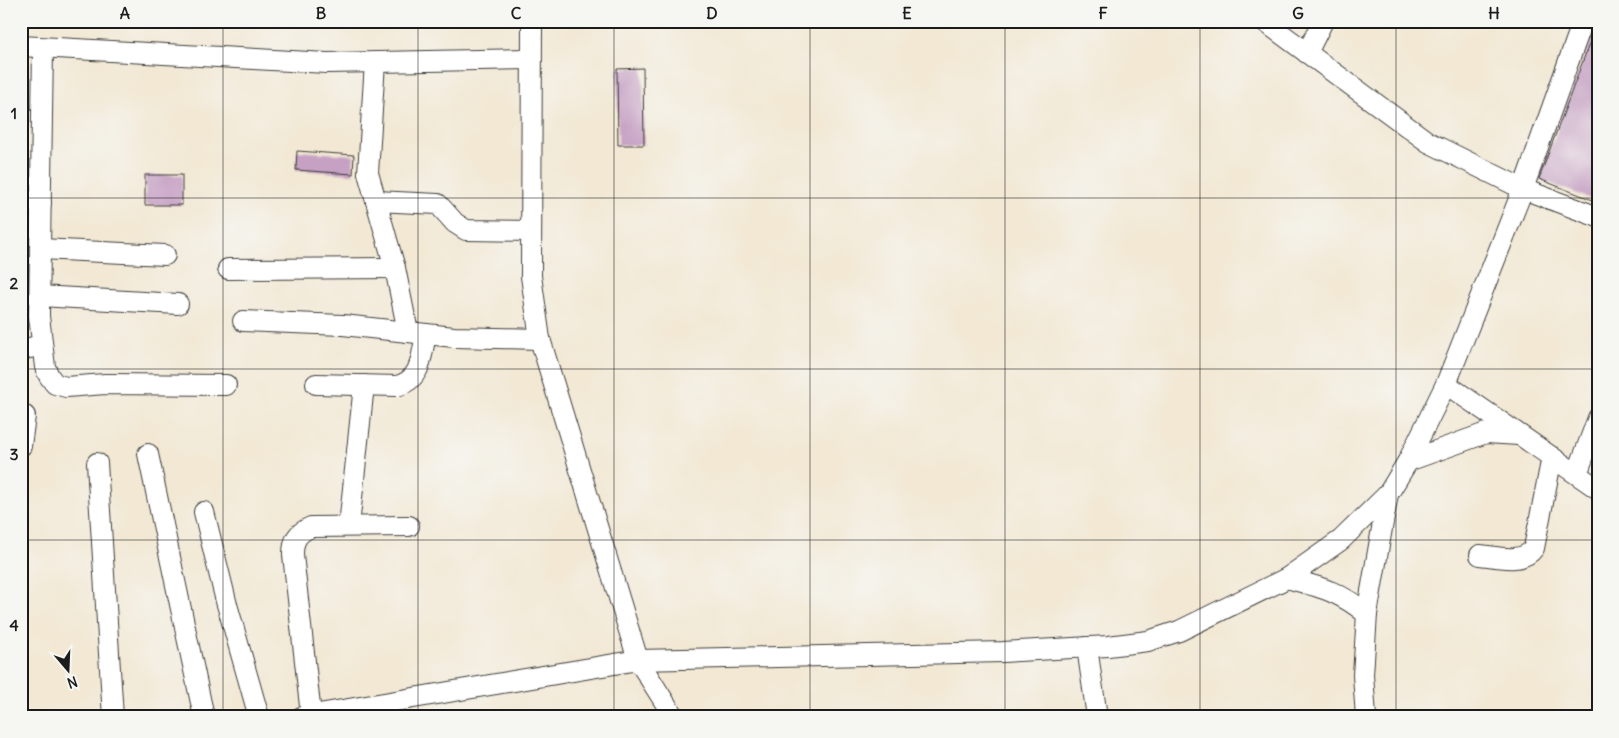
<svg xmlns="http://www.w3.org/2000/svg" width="1619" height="738" font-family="Delius,sans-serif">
<rect width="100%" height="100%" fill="#f6f6f2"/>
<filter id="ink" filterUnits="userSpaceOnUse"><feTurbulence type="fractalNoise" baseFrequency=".02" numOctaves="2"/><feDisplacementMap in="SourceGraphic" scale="10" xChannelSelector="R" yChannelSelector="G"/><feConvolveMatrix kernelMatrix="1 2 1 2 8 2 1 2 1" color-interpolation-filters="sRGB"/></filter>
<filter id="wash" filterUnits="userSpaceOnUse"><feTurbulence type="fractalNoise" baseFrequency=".0096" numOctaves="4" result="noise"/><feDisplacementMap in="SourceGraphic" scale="20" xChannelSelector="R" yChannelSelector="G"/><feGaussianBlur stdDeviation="1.12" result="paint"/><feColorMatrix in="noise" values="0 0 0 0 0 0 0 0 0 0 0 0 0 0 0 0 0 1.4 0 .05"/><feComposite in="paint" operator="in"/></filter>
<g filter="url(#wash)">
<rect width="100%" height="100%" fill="#f2e8d4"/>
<g id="blocks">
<g fill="#c6a1c4">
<path d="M1597 23H1598V202L1539 179Z"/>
<path d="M643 68 644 145H618L617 69Z"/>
<path d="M297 151 354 155 353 174 296 170Z"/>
<rect x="145" y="175" width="37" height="30"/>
</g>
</g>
</g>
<g filter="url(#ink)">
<use href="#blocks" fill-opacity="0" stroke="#3c3b38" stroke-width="1"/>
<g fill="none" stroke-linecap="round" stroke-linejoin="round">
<g stroke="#3c3b38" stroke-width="22">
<g id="minor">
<path d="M532 21 531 276 540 339 638 660 674 717"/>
<path d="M1264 21 1428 142 1523 189 1598 217"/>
<path d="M21 46 327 63 531 59"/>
<path d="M43 48 39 316 45 367 49 376 55 384 66 387 105 384 226 385"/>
<path d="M1307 53 1323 21"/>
<path d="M375 62 368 173 395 268 408 332"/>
<path d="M21 201 41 203"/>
<path d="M376 201 438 204 455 223 466 230 531 231"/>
<path d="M40 249 165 255"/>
<path d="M228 269 395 268"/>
<path d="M40 296 178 304"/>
<path d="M243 321 343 325 454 337 540 339"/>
<path d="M21 350 42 345"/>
<path d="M316 384 397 386C422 379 421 357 426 334"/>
<path d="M1446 384 1598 489"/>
<path d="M21 446 25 416"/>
<path d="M148 454 204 717"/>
<path d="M1408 461 1486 433 1519 435"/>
<path d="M97 463 113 717"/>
<path d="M1577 474 1598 418"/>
<path d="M204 512 226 601 259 717"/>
<path d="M349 526 364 385"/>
<path d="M1480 555C1498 557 1523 564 1534 548L1552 457"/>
<path d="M1287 578C1320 587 1339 591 1367 614"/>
<path d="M1087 647 1097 717"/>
<path d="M311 715 293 555C293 540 297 533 311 527L409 526"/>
<path d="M301 717 638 660 1003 652 1108 646 1148 641 1179 631 1287 578 1341 540 1388 494"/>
<path d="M1366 717 1363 675 1367 614 1388 494 1408 461 1446 384 1523 189 1583 21"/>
</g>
</g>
<use href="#minor" stroke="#fff" stroke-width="20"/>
</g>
</g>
<path fill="none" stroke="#1c1c1c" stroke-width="1" stroke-opacity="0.55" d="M223 21V717M418 21V717M614 21V717M810 21V717M1005 21V717M1200 21V717M1396 21V717M21 198H1598M21 369H1598M21 540H1598"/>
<rect width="1619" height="738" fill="none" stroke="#f6f6f2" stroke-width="55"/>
<g transform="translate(68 670) rotate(161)" stroke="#f6f6f2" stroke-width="4" paint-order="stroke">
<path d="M0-4L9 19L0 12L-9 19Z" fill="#1c1c1c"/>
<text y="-8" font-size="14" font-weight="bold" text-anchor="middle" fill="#1c1c1c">N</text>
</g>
<rect x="28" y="28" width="1564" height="682" fill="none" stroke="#1c1c1c" stroke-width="2"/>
<g font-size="16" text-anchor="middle" font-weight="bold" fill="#1c1c1c">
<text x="125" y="19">A</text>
<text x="321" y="19">B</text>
<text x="516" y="19">C</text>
<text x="712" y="19">D</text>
<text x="907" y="19">E</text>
<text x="1103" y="19">F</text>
<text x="1298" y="19">G</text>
<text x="1494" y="19">H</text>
<text x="14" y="119">1</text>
<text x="14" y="289">2</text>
<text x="14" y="460">3</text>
<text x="14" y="631">4</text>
</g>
</svg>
